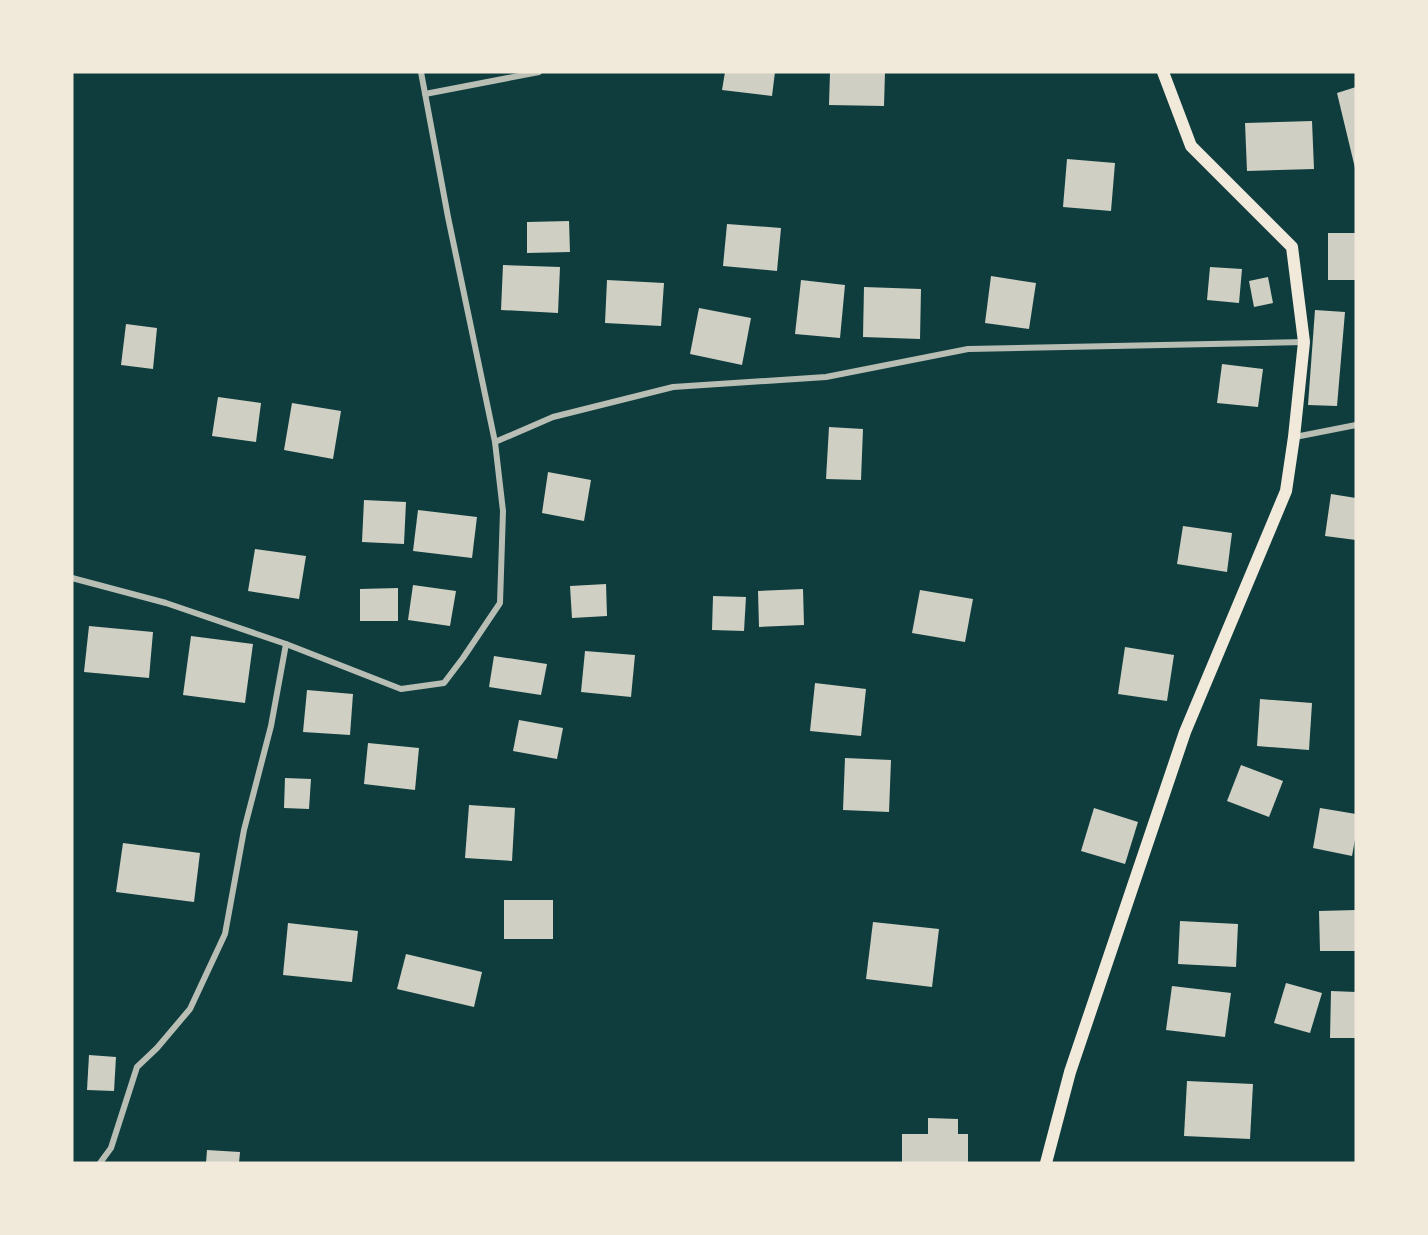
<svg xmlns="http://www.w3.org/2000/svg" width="1428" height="1235" font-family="Raleway,sans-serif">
<rect width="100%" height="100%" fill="#0f3d3e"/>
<g fill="#cfcfc3">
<path d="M725 72H775L772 96 722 90Z"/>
<path d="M830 72H885L884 106 829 105Z"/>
<path d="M1356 87V168H1355L1337 93Z"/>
<path d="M1312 121 1314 169 1247 171 1245 123Z"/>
<path d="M1067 159 1115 163 1111 211 1063 207Z"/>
<path d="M569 221 570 252 527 253V222Z"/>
<path d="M727 224 781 228 777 271 723 266Z"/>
<rect x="1328" y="233" width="28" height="47"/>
<path d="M503 265 560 267 558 313 501 310Z"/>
<path d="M1210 267 1242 269 1239 303 1207 300Z"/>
<path d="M991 276 1036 283 1029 329 985 323Z"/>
<path d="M1268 277 1273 303 1254 307 1249 281Z"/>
<path d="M607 280 664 283 661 326 605 323Z"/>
<path d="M801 280 845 285 840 338 795 334Z"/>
<path d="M864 287 921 289 920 339 863 337Z"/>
<path d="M699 308 751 318 742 365 690 354Z"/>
<path d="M1315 310 1345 312 1337 406 1308 405Z"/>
<path d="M126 324 157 328 153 369 121 365Z"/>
<path d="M1222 364 1263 369 1258 407 1217 403Z"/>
<path d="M218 397 261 403 256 442 212 436Z"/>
<path d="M292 403 341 411 333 459 284 450Z"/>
<path d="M829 427 863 429 861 480 826 479Z"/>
<path d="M548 472 591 480 584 521 542 513Z"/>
<path d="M1331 494 1356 498V540L1325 536Z"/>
<path d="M364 500 406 502 404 544 362 542Z"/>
<path d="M418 510 477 517 472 558 413 551Z"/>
<path d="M1183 526 1232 533 1227 572 1177 564Z"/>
<path d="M255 549 306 556 299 599 248 591Z"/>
<path d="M606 584 607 616 572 618 570 586Z"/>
<path d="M413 585 456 591 450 626 408 620Z"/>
<path d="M398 588V621H360V589Z"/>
<path d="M803 589 804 625 759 627 758 591Z"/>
<path d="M920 590 973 599 965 642 912 633Z"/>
<path d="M713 596 746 597 744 631 712 630Z"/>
<path d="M89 626 153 632 149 678 84 672Z"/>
<path d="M191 636 253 644 245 703 183 695Z"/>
<path d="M1125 647 1174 655 1167 701 1118 694Z"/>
<path d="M585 651 635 655 631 697 581 692Z"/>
<path d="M494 656 547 664 541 695 489 687Z"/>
<path d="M815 683 866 689 861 736 810 731Z"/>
<path d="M307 690 353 694 350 735 303 732Z"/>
<path d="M1260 699 1312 703 1309 750 1257 746Z"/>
<path d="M519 720 563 728 557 759 513 751Z"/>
<path d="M368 743 419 748 415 790 364 784Z"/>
<path d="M845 758 891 760 889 812 843 810Z"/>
<path d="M1241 765 1283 781 1269 817 1227 801Z"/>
<path d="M285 778 311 779 309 809 284 808Z"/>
<path d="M469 805 515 808 512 861 465 858Z"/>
<path d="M1094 808 1138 822 1125 864 1081 851Z"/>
<path d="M1320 808 1356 814V834L1352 856 1313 848Z"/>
<path d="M123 843 200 853 194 902 116 892Z"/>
<rect x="504" y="900" width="49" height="39"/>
<path d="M1356 910V951H1320L1319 911Z"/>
<path d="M1180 921 1238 924 1236 967 1178 964Z"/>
<path d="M873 922 939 929 932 987 866 979Z"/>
<path d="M288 923 358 931 352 982 283 975Z"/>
<path d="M406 954 482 972 474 1007 397 989Z"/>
<path d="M1286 983 1322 993 1310 1033 1274 1023Z"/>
<path d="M1172 986 1231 993 1225 1037 1166 1030Z"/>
<path d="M1331 991 1356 992V1038H1330Z"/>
<path d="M89 1055 116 1057 114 1091 87 1090Z"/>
<path d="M1187 1081 1253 1084 1250 1139 1184 1136Z"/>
<path d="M928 1118 958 1119V1134H968V1163H902V1134H928Z"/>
<path d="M207 1150 240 1152 239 1163H206Z"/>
</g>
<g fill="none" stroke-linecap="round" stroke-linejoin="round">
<g stroke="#b8beb3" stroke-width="6">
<path d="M421 72 448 217 495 442"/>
<path d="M425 94 539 72"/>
<path d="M1295 437 1356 425"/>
<path d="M72 578 166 603 286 644"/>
<path d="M100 1163 111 1148 137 1067 157 1048 190 1009 225 934 244 830 271 726 286 644 401 689 444 683 463 658 500 603 503 511 495 442 553 417 673 387 826 377 968 349 1304 342"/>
</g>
<path stroke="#f1e9da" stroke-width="12" d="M1046 1163 1070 1072 1185 732 1286 491 1294 437 1304 342 1292 247 1191 146 1163 72"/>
</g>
<rect width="1428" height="1235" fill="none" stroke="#f1e9da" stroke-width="147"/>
</svg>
